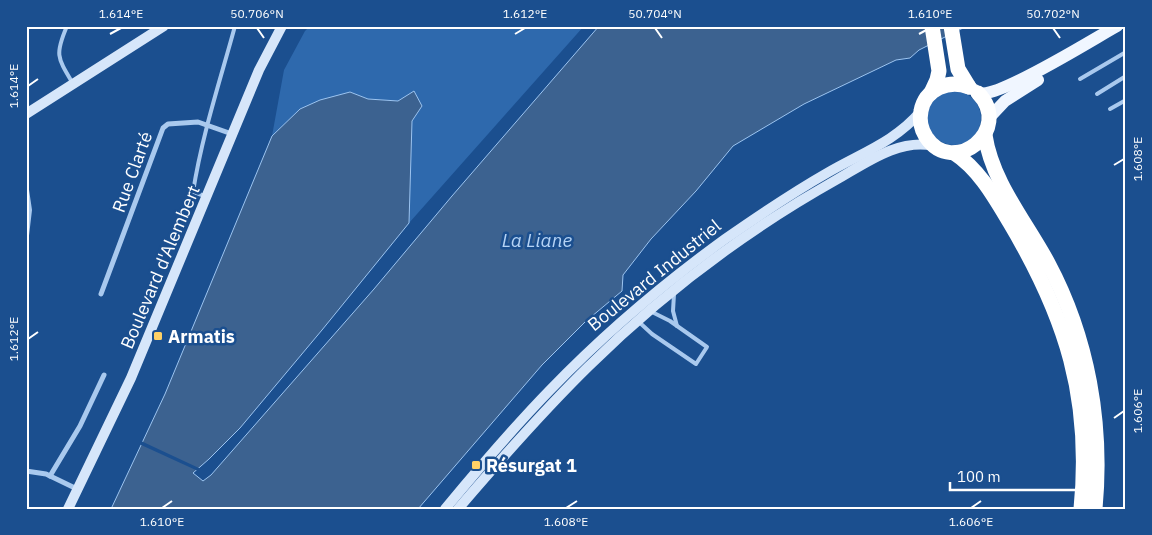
<svg xmlns="http://www.w3.org/2000/svg" width="1152" height="535" font-family="'IBM Plex Sans',sans-serif">
<rect width="100%" height="100%" fill="#1b4f8f"/>
<g fill="#2e69ad">
<path d="M310 26H584L409 223 412 121 422 106 398 101 368 99 350 92 300 109 272 136 284 70 305 31Z"/>
<circle cx="954" cy="118" r="27"/>
</g>
<path fill="#3c6290" stroke="#9cc4f0" d="M599 26H967L919 50 910 58 896 60 804 104 733 146 696 191 651 239 623 275 622 291 585 322 542 365 418 509H111L165 394 272 136 300 109 320 100 350 92 368 99 398 101 414 91 422 106 412 121 409 223 322 330 240 428 209 459 193 473 203 481 211 475 374 289 452 196Z"/>
<path fill="#1b4f8f" d="M141 441 201 469 198 471 139 444Z"/>
<g fill="none" stroke-linecap="round" stroke-linejoin="round">
<g stroke="#a9c9ee" stroke-width="4">
<path d="M67 26C55 54 57 57 72 82"/>
<path d="M1080 79 1126 52"/>
<path d="M1097 94 1126 76"/>
<path d="M1110 109 1126 100"/>
<path d="M26 183 30 210 26 244"/>
<path d="M205 196 193 192C202 135 220 81 235 26"/>
<path d="M674 294 673 311 677 326"/>
<path d="M639 322 652 334 696 364 707 347 670 321 650 311"/>
</g>
<g stroke="#a9c9ee" stroke-width="5">
<path d="M101 294 163 128 168 124 198 122 232 134"/>
<path d="M26 471 46 474 77 489"/>
<path d="M50 476 80 426 104 375"/>
</g>
<g stroke="#d6e6fa" stroke-width="10">
<path d="M26 114 164 26"/>
<path d="M68 509 131 378 259 70 282 26"/>
<path d="M445 509C479 468 513 428 550 390 604 334 663 284 725 239 758 216 792 193 827 173 861 153 895 142 921 111"/>
<path d="M458 509C500 460 543 411 589 366 662 294 747 230 836 180 866 163 899 138 934 146"/>
</g>
<g stroke="#f0f6ff" stroke-width="12">
<path d="M973 89C975 90 977 92 979 93 998 99 1095 38 1117 26"/>
<path d="M989 118 1005 101 1038 80"/>
</g>
<g stroke="#fff" stroke-width="15">
<path d="M951 26 958 69 969 87"/>
<path d="M969 87C949 79 925 89 921 111 919 120 921 129 926 137 953 178 1014 130 978 93"/>
<path d="M931 93 937 80 939 71 932 26"/>
<path d="M985 135C992 182 1026 222 1048 263 1088 338 1103 424 1095 509"/>
<path d="M954 153C979 169 995 198 1010 223 1066 317 1092 398 1081 509"/>
</g>
</g>
<path fill="none" stroke="#fff" stroke-width="2" d="M257 28 264 38M655 28 662 38M1053 28 1060 38M110 34 121 28M515 34 525 28M919 34 930 28M28 86 38 79M1114 165 1124 159M28 339 38 332M1114 418 1124 411M162 508 172 501M566 508 577 501M971 508 981 501"/>
<g fill="#ffd166" stroke="#1b4f8f" stroke-width="2">
<rect x="153" y="331" width="10" height="10" rx="2.5"/>
<rect x="471" y="460" width="10" height="10" rx="2.5"/>
</g>
<g text-anchor="middle" dominant-baseline="central" stroke-width="5" stroke-linejoin="round" paint-order="stroke">
<g font-size="18" fill="#fff" stroke="#1b4f8f">
<text transform="translate(132 172) rotate(-70)">Rue Clarté</text>
<text transform="translate(160 267) rotate(-67)">Boulevard d'Alembert</text>
<text transform="translate(654 275) rotate(-39)">Boulevard Industriel</text>
</g>
<g font-size="18" font-weight="bold" fill="#fff" stroke="#1b4f8f" text-anchor="start">
<text x="168" y="336">Armatis</text>
<text x="486" y="465">Résurgat 1</text>
</g>
<g font-size="19" font-style="italic" fill="#b5d3f5" stroke="#1b4f8f">
<text x="537" y="240">La Liane</text>
</g>
</g>
<rect width="1152" height="535" fill="none" stroke="#1b4f8f" stroke-width="55"/>
<path d="M950 482v8h151v-8" fill="none" stroke="#ffffff" stroke-width="2.5"/>
<text x="957" y="482" font-size="15" fill="#ffffff" stroke="#1b4f8f" stroke-width="4" paint-order="stroke">100 m</text>
<rect x="28" y="28" width="1096" height="480" fill="none" stroke="#fff" stroke-width="2"/>
<g font-size="12" text-anchor="middle" fill="#fff">
<text x="121" y="18">1.614°E</text>
<text x="257" y="18">50.706°N</text>
<text x="525" y="18">1.612°E</text>
<text x="655" y="18">50.704°N</text>
<text x="930" y="18">1.610°E</text>
<text x="1053" y="18">50.702°N</text>
<text transform="translate(14 86) rotate(-90)" y="4">1.614°E</text>
<text transform="translate(1138 159) rotate(-90)" y="4">1.608°E</text>
<text transform="translate(14 339) rotate(-90)" y="4">1.612°E</text>
<text transform="translate(1138 411) rotate(-90)" y="4">1.606°E</text>
<text x="162" y="526">1.610°E</text>
<text x="566" y="526">1.608°E</text>
<text x="971" y="526">1.606°E</text>
</g>
</svg>
